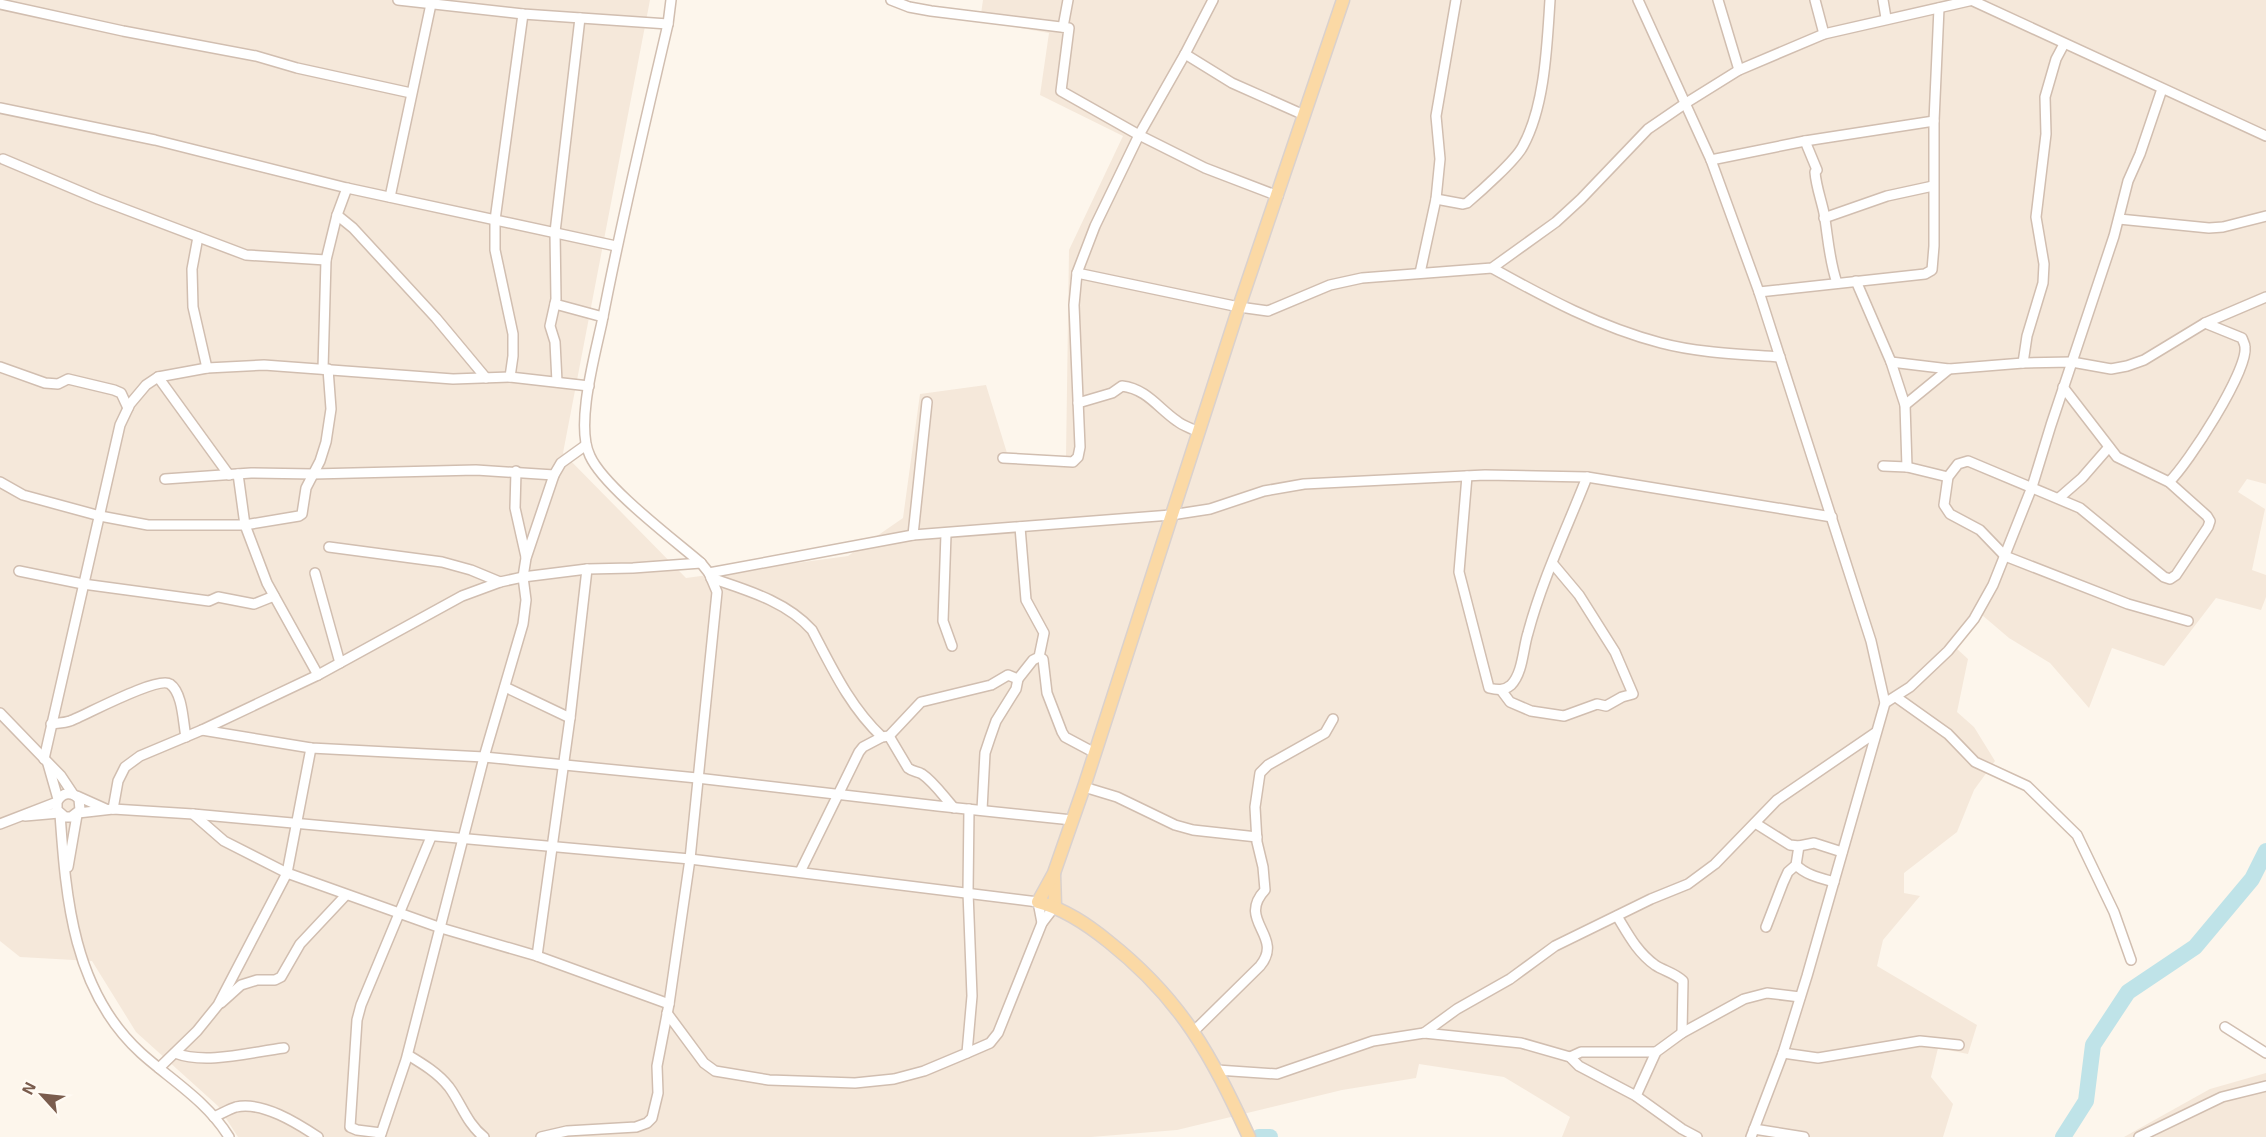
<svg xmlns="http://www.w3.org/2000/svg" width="2266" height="1137" font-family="'Exo 2',sans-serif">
<rect width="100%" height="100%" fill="#fdf6ec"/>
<g fill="#f5e8da">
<path d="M0 0H650L563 453 686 578 848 556 903 518 920 394 986 385 1007 453 1066 458 1069 250 1123 136 1040 95 1049 33 980 21 983 0H2266V484L2247 479 2238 492 2265 509 2252 570 2266 575V597L2261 610 2216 598 2164 666 2112 648 2089 708 2050 663 2009 638 1982 615 1955 647 1968 659 1957 712 1974 727 1995 761 1974 790 1957 832 1904 873V893L1920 896 1883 940 1877 966 1977 1025 1968 1054 1938 1048 1931 1077 1953 1104 1943 1137H1562L1570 1117 1504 1077 1419 1064 1416 1078 1342 1090 1177 1130 1091 1137H238L218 1106 136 1032 92 961 20 957 0 941Z"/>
<path d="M2266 1073V1137H2124L2210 1089Z"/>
</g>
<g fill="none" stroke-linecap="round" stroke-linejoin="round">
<g stroke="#bfe3e8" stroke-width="16">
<path d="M1259 1137H1270"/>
<path d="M2063 1137 2086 1101 2093 1045 2128 992 2195 947 2252 879 2266 851"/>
</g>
<g stroke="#d1beb0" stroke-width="12">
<g id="minor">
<path d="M398 0 523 14 668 24"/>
<path d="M891 0 909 7 931 11 1069 28 1061 91 1139 135 1205 168 1278 196"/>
<path d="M1638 0 1711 160 1759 292 1871 641 1885 703 1807 976 1783 1053 1751 1137"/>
<path d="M1718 0 1739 70"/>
<path d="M1815 0 1824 34"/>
<path d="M1883 0 1886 18"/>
<path d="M1971 0 2266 136"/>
<path d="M0 4 123 31 256 56 297 68 411 93"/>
<path d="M1063 27 1068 0"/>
<path d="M1185 54 1232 83 1304 115"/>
<path d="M0 108 155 140 347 188 616 246"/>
<path d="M1805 141 1817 170 1815 172C1816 186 1821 199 1824 213 1828 237 1829 260 1837 283"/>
<path d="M3 159 98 199 246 255 326 260"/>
<path d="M1711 160 1805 141 1934 121"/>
<path d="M390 197 431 4"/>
<path d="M1436 199 1463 204 1467 203C1480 192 1516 160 1523 146 1545 106 1547 45 1550 0"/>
<path d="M337 215 353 228 436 318 486 378"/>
<path d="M1824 218 1887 196 1933 186"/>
<path d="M2119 219 2209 228 2223 227 2266 216"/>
<path d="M198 237 192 269 193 307 207 368"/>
<path d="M1492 268C1546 298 1600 327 1661 343 1699 353 1740 354 1780 357"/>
<path d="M1077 273 1239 307 1268 311 1330 285 1362 278 1492 268 1556 222 1581 199 1648 129 1686 103 1739 70 1824 34 1973 0"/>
<path d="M1420 273 1436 199 1440 159 1436 116 1456 0"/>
<path d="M1856 281 1891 362 1905 405 1907 467"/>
<path d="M1759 292 1925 274 1932 270 1934 246V121L1939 8"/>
<path d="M555 304 603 317"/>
<path d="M1891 362 1949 369 2023 363 2072 362 2111 369 2127 366 2144 360 2205 323 2266 297"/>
<path d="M2023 363 2027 336 2043 283 2044 264 2036 217 2046 134 2045 97 2056 59 2064 44"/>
<path d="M0 367 45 383 58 384 68 379 114 390 121 393 128 408"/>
<path d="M323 369 326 260 337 215 347 188"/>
<path d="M158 377 229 475"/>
<path d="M510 377 513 356V334L495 250V220L523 14"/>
<path d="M557 382 555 342 550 326 556 299 555 232 580 18"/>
<path d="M2063 387 2117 457 2169 482 2207 516 2210 521 2208 527 2176 575 2170 579 2164 577 2080 508 1968 461 1958 464 1948 477 1944 505 1950 514 1980 530 2005 556 2128 604 2188 621"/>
<path d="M1078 403 1112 393 1122 386C1147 389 1158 408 1177 421 1183 426 1191 428 1198 432"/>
<path d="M1905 405 1949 369"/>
<path d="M1003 458 1073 462 1078 457 1080 447 1074 305 1077 273 1095 226 1139 135 1185 54 1213 0"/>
<path d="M1883 466 1907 467 1948 477"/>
<path d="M516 471 515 508 526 557"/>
<path d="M238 474 245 525 267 583 318 675"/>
<path d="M1467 476 1459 572 1489 688C1497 690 1504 691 1511 685 1523 673 1523 648 1528 633 1542 580 1567 528 1587 477"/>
<path d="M165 479 251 473 313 474 476 470 554 475"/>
<path d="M0 482 23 495 100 516 148 525H245L299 516 302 514 306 488 320 461 326 442 331 409 328 369"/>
<path d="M2169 482C2188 464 2248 371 2245 347 2245 344 2243 341 2242 338L2205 323"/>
<path d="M2059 498 2082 478 2109 447"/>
<path d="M946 534 943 621 952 646"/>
<path d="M913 535 927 402"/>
<path d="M329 547 442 562 471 570 500 582"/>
<path d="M19 571 83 584 209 601 218 597 254 604 274 596"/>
<path d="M315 573 340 663"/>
<path d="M709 573 913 535 1171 515 1210 509 1264 491 1304 484 1485 475 1587 477 1832 517"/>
<path d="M711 578C746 590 786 601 812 630 832 668 850 707 882 737"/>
<path d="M1039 657 1043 659 1047 693 1062 732 1065 737 1095 753"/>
<path d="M505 687 570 718"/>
<path d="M1501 690 1510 702 1531 711 1564 716 1597 704 1606 706 1622 697 1633 694 1615 652 1579 595 1553 564"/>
<path d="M1896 697 1948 734 1975 762 2027 786 2077 835 2114 912 2131 960"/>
<path d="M1885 703 1910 687 1948 651 1974 619 1993 585 2032 487 2051 425 2114 236 2128 181 2140 154 2162 89"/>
<path d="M0 713 61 776 73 794"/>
<path d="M51 724C58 723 64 723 70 721 86 715 157 676 170 684 183 693 183 723 186 737"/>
<path d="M202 730 311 748 484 757 697 778 938 806 1072 820"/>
<path d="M889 736 908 768C913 772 917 771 922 774 934 782 944 797 954 808"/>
<path d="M44 759 120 425 130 404 146 385 158 377 207 368 264 365 453 379 510 377 589 386"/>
<path d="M48 764 58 799"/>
<path d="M1084 787 1117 797 1175 825 1193 830 1257 837"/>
<path d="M77 796 106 809"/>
<path d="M113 809 118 781 125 767 140 756 202 730 318 675 462 596 500 582 523 577 587 569 633 568 701 563"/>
<path d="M982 810 985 753 990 738 996 721 1016 689 1018 679 1033 660 1039 657 1044 633 1026 600 1020 527"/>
<path d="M78 813 113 809 193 814 690 859 1038 902 1042 923"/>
<path d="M60 814C66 899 73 991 141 1053 171 1080 207 1101 229 1137"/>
<path d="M193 814 224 841 287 873 441 928 537 956 669 1004"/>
<path d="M25 816 59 813"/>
<path d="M1755 823 1790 845 1799 846 1814 843 1842 852"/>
<path d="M0 824 57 802C62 792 72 791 79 799L80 810 71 817H65L57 810V802"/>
<path d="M1796 865C1806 875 1820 878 1834 882"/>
<path d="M68 867 77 815"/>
<path d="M800 872 859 752 863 747 882 737 889 736 921 702 991 685 1008 675 1018 679"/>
<path d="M1617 916C1628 934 1637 952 1655 965 1664 971 1675 973 1683 981L1682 1033"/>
<path d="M1766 927 1783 883 1788 872 1796 865 1799 846"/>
<path d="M537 956 570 718 587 569"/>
<path d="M221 1003 241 985 257 980H275L281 977 300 944 346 895"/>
<path d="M667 1013 704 1063 715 1071 769 1080 855 1083 894 1079 924 1071 967 1053 990 1043 998 1033 1042 923 1055 906"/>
<path d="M2225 1027 2266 1053"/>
<path d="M1194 1031 1260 966C1285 936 1236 921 1265 890L1263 867 1257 842 1255 807 1260 773 1268 765 1325 733 1333 719"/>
<path d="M1424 1033 1457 1009 1510 979 1555 946 1651 899 1688 884 1715 864 1777 800 1875 733"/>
<path d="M175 1053C206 1065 251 1052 284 1048"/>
<path d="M967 1053 972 996 968 892 969 809"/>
<path d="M1783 1053 1818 1058 1920 1041 1959 1045"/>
<path d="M408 1055C423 1064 438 1073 449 1087 461 1103 467 1124 484 1137"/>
<path d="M1570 1057 1581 1052H1656"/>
<path d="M159 1068 197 1031 218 1005 287 873 311 748"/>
<path d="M1217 1070 1277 1074 1373 1041 1424 1033 1521 1043 1570 1057 1579 1066 1636 1096 1682 1129 1697 1137"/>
<path d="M1636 1096 1656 1052 1682 1033 1744 999 1767 993 1800 997"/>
<path d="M214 1117C221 1114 229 1109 236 1107 262 1101 297 1123 318 1137"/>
<path d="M1754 1129 1804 1137"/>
<path d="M381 1133 357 1130 350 1127 357 1020 361 1005 431 837"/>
<path d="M380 1137 406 1060 484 757 523 624 526 600 523 577 526 558 554 475 561 463 586 445"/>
<path d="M541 1137 567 1131 636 1127 647 1123 652 1118 658 1093 657 1066 669 1004 690 859 717 592 709 573 701 563C673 539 604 487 590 456 575 426 595 355 602 322 621 222 645 123 668 24L671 0"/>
<path d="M2139 1137 2222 1097 2266 1086"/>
</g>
</g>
<g stroke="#dad1cd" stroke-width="15">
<g id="major">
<path d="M1054 874 1055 906"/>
<path d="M1249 1137C1211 1055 1182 1000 1109 942 1088 925 1065 909 1038 902L1054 873 1084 787 1239 307 1343 0"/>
</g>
</g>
<use href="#minor" stroke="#fff" stroke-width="9"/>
<use href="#major" stroke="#fbd9a5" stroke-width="12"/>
</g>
<g transform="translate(42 1095) rotate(297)" stroke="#fffaf3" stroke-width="4.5" paint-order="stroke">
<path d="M0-4.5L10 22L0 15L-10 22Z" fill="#7a5c4d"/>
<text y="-9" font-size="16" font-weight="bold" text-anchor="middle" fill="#7a5c4d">N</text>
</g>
</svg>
